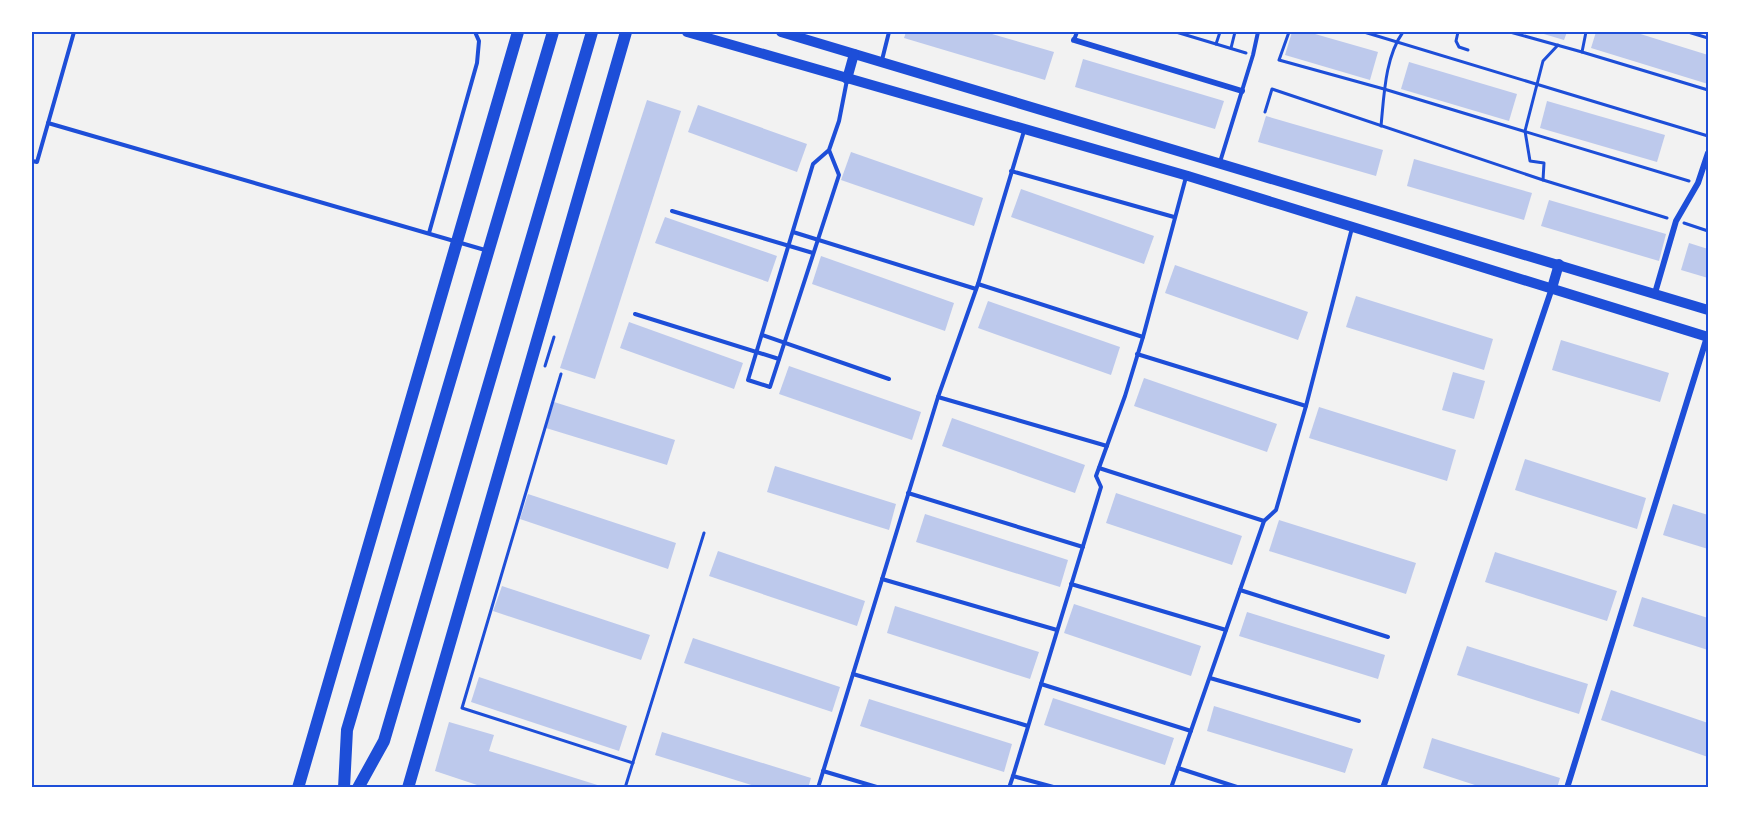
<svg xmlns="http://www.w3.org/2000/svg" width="1740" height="819" font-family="Commissioner,sans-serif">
<rect width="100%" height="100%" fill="#f2f2f2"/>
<g fill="#bdc9ec">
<path d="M906 32H985L1054 52 1045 80 904 38Z"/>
<path d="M1292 32H1308L1378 52 1370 80 1285 55Z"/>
<path d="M1537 32H1567L1564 40Z"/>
<path d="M1596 32H1634L1708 55V84L1591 48Z"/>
<path d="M1083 59 1224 101 1215 129 1075 87Z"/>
<path d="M1409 62 1517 94 1509 121 1401 89Z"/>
<path d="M647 100 681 111 595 379 560 368Z"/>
<path d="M1547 101 1665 135 1657 162 1540 128Z"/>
<path d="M698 105 807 144 797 172 688 132Z"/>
<path d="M1266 116 1383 150 1376 176 1258 142Z"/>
<path d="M851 152 983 198 974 226 841 180Z"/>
<path d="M1414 159 1532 193 1524 220 1407 186Z"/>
<path d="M1021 189 1154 236 1144 264 1011 217Z"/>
<path d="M1549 200 1666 234 1659 261 1541 226Z"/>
<path d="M665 217 777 256 768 282 655 243Z"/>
<path d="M1689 243 1708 249V278L1681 270Z"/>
<path d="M821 256 954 303 945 331 812 284Z"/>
<path d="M1175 265 1308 312 1298 340 1165 293Z"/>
<path d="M1356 296 1493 339 1484 370 1346 327Z"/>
<path d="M988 301 1120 347 1111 375 978 328Z"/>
<path d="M629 322 743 363 734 389 620 348Z"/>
<path d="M1561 340 1669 373 1660 402 1552 370Z"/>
<path d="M789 366 921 412 912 440 779 394Z"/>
<path d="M1453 372 1485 381 1474 419 1442 410Z"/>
<path d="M1144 378 1277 424 1267 452 1134 406Z"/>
<path d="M554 402 675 440 667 465 546 428Z"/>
<path d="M1319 407 1456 450 1447 481 1309 438Z"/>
<path d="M952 418 1085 465 1075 493 942 446Z"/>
<path d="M1525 459 1646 498 1637 529 1515 490Z"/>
<path d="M775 466 896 504 889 530 767 492Z"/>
<path d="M1116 493 1242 536 1232 565 1106 523Z"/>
<path d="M528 494 676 543 668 569 520 519Z"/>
<path d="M1673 504 1708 515V549L1663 535Z"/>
<path d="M925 514 1068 560 1060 587 916 542Z"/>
<path d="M1279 520 1416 563 1406 594 1269 551Z"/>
<path d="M718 551 865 601 857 626 709 576Z"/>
<path d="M1495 552 1617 591 1607 621 1485 582Z"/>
<path d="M502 586 650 635 641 660 493 611Z"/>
<path d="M1642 597 1708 618V650L1633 626Z"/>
<path d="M1074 604 1201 646 1191 676 1064 633Z"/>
<path d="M895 606 1039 652 1030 679 887 633Z"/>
<path d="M1247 612 1385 655 1378 679 1239 636Z"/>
<path d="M693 638 840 687 832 712 684 663Z"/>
<path d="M1467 646 1588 684 1579 714 1457 675Z"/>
<path d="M479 677 627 726 619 751 471 702Z"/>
<path d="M1611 690 1708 723V757L1601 720Z"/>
<path d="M1053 698 1174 738 1165 765 1044 725Z"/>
<path d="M869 699 1012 744 1004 772 860 726Z"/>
<path d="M1214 706 1353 749 1345 773 1207 731Z"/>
<path d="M449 722 494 735 489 751 607 788H486L435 771Z"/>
<path d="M662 732 811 778 808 788H761L655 755Z"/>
<path d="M1432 738 1560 778 1557 788H1484L1423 768Z"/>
</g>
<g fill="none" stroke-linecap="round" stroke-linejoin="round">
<g stroke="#1d4ed8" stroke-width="3">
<path d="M1176 32 1246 53"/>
<path d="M1289 32 1279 60 1384 89 1689 181"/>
<path d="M1364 32 1708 136"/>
<path d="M1458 32 1456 41 1459 47 1468 50"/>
<path d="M1510 32 1582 52"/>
<path d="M1586 32 1582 52 1708 90"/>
<path d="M1688 32 1708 38"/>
<path d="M1216 44 1220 32"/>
<path d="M1231 48 1235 32"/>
<path d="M1265 112 1272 89 1543 180 1667 218"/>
<path d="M1381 126C1384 96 1385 57 1403 32"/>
<path d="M1543 180 1544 163 1530 161 1525 131 1543 61 1558 45"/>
<path d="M1684 223 1708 231"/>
<path d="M545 366 554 337"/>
<path d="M561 374 462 708 633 763"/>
<path d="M625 788 704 533"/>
</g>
<g stroke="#1d4ed8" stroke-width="4">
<path d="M1074 40 1077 32"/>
<path d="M882 60 889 32"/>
<path d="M48 123 485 250"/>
<path d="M829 150 813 164 748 380 770 387 839 175 829 150 839 121 847 80"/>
<path d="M32 161 37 162 74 32"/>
<path d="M1220 162 1253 55 1258 32"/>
<path d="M1011 171 1174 217"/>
<path d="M672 211 813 253"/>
<path d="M793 232 976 289"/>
<path d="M429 233 477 63 479 41 475 32"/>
<path d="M978 284 1143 337"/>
<path d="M635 314 779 359"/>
<path d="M762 335 889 379"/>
<path d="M1137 354 1306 406"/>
<path d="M938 397 1107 446"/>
<path d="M1099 468 1264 521"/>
<path d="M908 493 1083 547"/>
<path d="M882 579 1057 630"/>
<path d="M1071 584 1226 630"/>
<path d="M1240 590 1388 637"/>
<path d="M853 674 1028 726"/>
<path d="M1210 678 1359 721"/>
<path d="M1041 684 1191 731"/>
<path d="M1178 768 1240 788"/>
<path d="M823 771 880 788"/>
<path d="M818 788 938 397 978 284 1024 131"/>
<path d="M1009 788 1013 776"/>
<path d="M1057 788 1013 776 1101 487 1096 476 1125 396 1143 337 1186 177"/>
<path d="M1171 788 1264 521 1276 510 1306 406 1352 228"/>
</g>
<g stroke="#1d4ed8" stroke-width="6">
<path d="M1074 40 1242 91"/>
<path d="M1655 293 1676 221 1698 183 1708 153"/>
<path d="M1383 788 1552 288"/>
<path d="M1567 788 1707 337"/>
</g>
<g stroke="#1d4ed8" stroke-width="10">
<path d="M687 32 1188 176 1708 337"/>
<path d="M781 32 1708 310"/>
<path d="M847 79 854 54"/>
<path d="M1552 288 1559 264"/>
</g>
<g stroke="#1d4ed8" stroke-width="12">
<path d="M298 788 518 32"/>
<path d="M344 788 347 730 553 32"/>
<path d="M358 788 384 741 592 32"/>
<path d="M408 788 626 32"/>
</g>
</g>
<rect width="1740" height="819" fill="none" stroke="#ffffff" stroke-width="66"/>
<rect x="33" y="33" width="1674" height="753" fill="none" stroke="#1d4ed8" stroke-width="2"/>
</svg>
